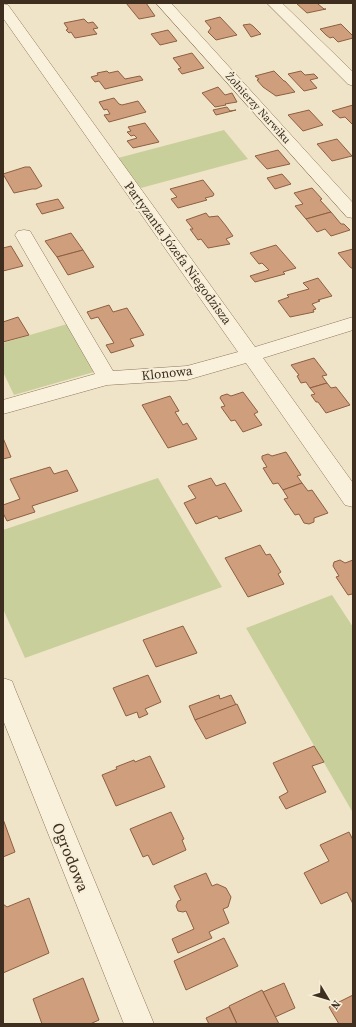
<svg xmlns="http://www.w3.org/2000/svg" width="356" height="1027" font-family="'Source Serif 4',serif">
<rect width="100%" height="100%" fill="#f0e4c8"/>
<g fill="#c9cf9b">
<path d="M224 130 248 159 141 188 118 158Z"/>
<path d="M67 324 94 372 14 395 3 372V343Z"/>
<path d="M158 478 222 587 25 658 3 609V530Z"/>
<path d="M332 595 353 627V813L246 628Z"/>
</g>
<g fill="#cf9f7d" stroke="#8d5f41">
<path d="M126 3H146L155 16 139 19Z"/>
<path d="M296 3H320L318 4 324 9H326L307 13Z"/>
<path d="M220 17 237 35 216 40 208 32 211 28 205 21Z"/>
<path d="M84 19 88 23 93 22 98 28 93 29 97 34 75 38 71 32 69 33 66 30 68 29 64 23Z"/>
<path d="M250 24 253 26 261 34 251 37 243 25Z"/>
<path d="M341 24 353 36V38L338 42 333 37 330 38 326 35 320 29Z"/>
<path d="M168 30 177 41 160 45 151 34Z"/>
<path d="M192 53 204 68 182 74 178 69 181 68 173 58Z"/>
<path d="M107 71 109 73 118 71 125 79 140 76 143 80 105 89 99 81 95 82 91 77 98 75 97 73Z"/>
<path d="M274 71 284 81H285L295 92 276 96 263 87 257 80 259 79 255 76Z"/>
<path d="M301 71 305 75 314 74 318 78 310 80 317 88 304 91 288 74Z"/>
<path d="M218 87 225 95 232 93 237 102 225 104 226 105 215 107 202 93Z"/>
<path d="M114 98 119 104 122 105 138 101 146 112 109 122 104 115 110 114 107 109 104 110 99 102Z"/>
<path d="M353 105V125L345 117 340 118 332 111Z"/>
<path d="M227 107 230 111 236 110 216 115 213 110Z"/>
<path d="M309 110 323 125 303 131 288 115Z"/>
<path d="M145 123 159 142 133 148 127 141 137 138 134 135 131 136 127 132 131 131 128 127Z"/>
<path d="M337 139 352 156 332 161 317 144Z"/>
<path d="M278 150 290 164 267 169 255 156Z"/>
<path d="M25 167H30L42 186 36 189H32L14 193 3 174Z"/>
<path d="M282 174 291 184 275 189 267 178Z"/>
<path d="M203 180 214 194 213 196 205 198 207 200 178 208 171 199 177 197 170 189Z"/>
<path d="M312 188 322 199 320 200 331 212 306 219 295 206 303 204 294 193Z"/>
<path d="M58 199 64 208 42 214 36 204Z"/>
<path d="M331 212 341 224H344L350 230 331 236 325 229 317 232 306 219Z"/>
<path d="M206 213 209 217 218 216 226 226 233 236 226 239 230 244 208 248 201 239 198 240 190 229H193L186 220Z"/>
<path d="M71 233 83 250 57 257 45 241Z"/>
<path d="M276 245 296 268 283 272 285 274 255 282 250 276 269 270 262 263 259 264 250 253Z"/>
<path d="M11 246 23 266 3 271V248Z"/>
<path d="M353 249V269L350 267 338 253Z"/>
<path d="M83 250 94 267 68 275 57 257Z"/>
<path d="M318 278 332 296 318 300 320 301 312 304 316 309 313 310 314 312 290 317 278 301 289 297 287 295 309 289 303 283Z"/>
<path d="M109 305 113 312 127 308 144 335 130 339 134 346 111 353 106 345 114 343 98 317 91 319 87 312Z"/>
<path d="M18 317 29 335 3 342V322Z"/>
<path d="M314 358 327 375 322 376 327 383 310 388 306 382 301 383 297 376 299 375 291 365Z"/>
<path d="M327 383 331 388 336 387 350 405 326 413 318 402H316L311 395 315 394 310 388Z"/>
<path d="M243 392 258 412 254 414 262 425 243 432 235 420 231 421 221 407 225 406 220 398 221 396 227 394 231 396Z"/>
<path d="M170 396 179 411 175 412 183 425 187 423 197 439 168 448 142 405Z"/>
<path d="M3 438 11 457 3 459Z"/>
<path d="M286 452 301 475 297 476 302 483 283 490 278 483 273 484 263 468 267 467 262 459V456L268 454 272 456Z"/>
<path d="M50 467 54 474 67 470 78 491 32 506 35 512 7 521 3 513V505L20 499 10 479Z"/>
<path d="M211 478 216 486 225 483 242 511 219 519 217 516 196 524 184 503 196 498 188 486Z"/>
<path d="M302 483 308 491 312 490 328 513 314 518V522L309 524 304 523 299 514 295 515 284 499 288 498 283 490Z"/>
<path d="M260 545 266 555 270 554 281 572 278 574 284 584 248 597 225 558Z"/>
<path d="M340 560 345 563 353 560V595L352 594 348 595 336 577 339 576 333 566 334 562Z"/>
<path d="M183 626 197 653 156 667 143 640Z"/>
<path d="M148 675 161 702 145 709 148 714 139 718 137 712 126 716 113 688Z"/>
<path d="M219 695 220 699 231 695 236 705 195 720 189 706Z"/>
<path d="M237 704 246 723 206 739 195 720Z"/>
<path d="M314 746 324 762 312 766 326 792 286 809 279 797 288 792 273 763Z"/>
<path d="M150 756 165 787 116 806 102 775 117 769 116 767 134 760 135 762Z"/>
<path d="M171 812 184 839 182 840 186 850 153 865 148 855 143 857 130 829Z"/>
<path d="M3 819 15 852 3 857Z"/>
<path d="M349 832 353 840V904L347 892 321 904 304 873 329 861 320 845Z"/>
<path d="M206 873 212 886 217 884 226 888 231 897 228 907 223 909 229 923 209 932 212 938 178 953 172 939 194 929 186 911 183 912 178 911 176 906 178 901 181 900 174 886Z"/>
<path d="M29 898 49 953 3 973V904L7 907Z"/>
<path d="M224 938 238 966 186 990 174 961Z"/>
<path d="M83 978 99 1020 90 1024H42L33 999Z"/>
<path d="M284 983 295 1008 275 1017 263 992Z"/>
<path d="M262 990 279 1024H237L229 1006Z"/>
<path d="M353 995V1024H339L329 1007Z"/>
<path d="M229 1007 237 1024H209L206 1018Z"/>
</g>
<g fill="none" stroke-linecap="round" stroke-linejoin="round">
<g stroke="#8d765c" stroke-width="1">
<g id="minor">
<path d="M156 3H171L353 203V218L347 217Z"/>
<path d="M267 3H282L353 72V86L348 84Z"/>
<path d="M3 4 8 5 255 347 353 317V330L263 358 353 483V507L345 505 246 363 187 380 107 385 3 414V400L95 374 15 235 18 231 24 230 30 231 113 371 187 366 238 352 3 18Z"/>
<path d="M3 678 12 681 15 689 154 1024H124L3 720Z"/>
</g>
</g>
<use href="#minor" fill="#faf1dc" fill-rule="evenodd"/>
</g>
<g text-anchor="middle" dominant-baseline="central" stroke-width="4" stroke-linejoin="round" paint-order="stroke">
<g font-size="11" fill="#3d2e20" stroke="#f7eed8">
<text transform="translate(258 108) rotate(48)">Żołnierzy Narwiku</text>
</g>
<g font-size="13" fill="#3d2e20" stroke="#f7eed8">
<text transform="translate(178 253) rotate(54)">Partyzanta Józefa Niegodzisza</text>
<text transform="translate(167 373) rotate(-6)">Klonowa</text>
</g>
<g font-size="16" fill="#3d2e20" stroke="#f7eed8">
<text transform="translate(71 857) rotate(68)">Ogrodowa</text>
</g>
</g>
<rect width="356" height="1027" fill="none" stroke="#3d2e20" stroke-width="8"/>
<g transform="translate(328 999) rotate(128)" stroke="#f7eed8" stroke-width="3" paint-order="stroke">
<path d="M0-3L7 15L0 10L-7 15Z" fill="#3d2e20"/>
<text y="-6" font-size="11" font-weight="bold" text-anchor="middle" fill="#3d2e20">N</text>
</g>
</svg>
